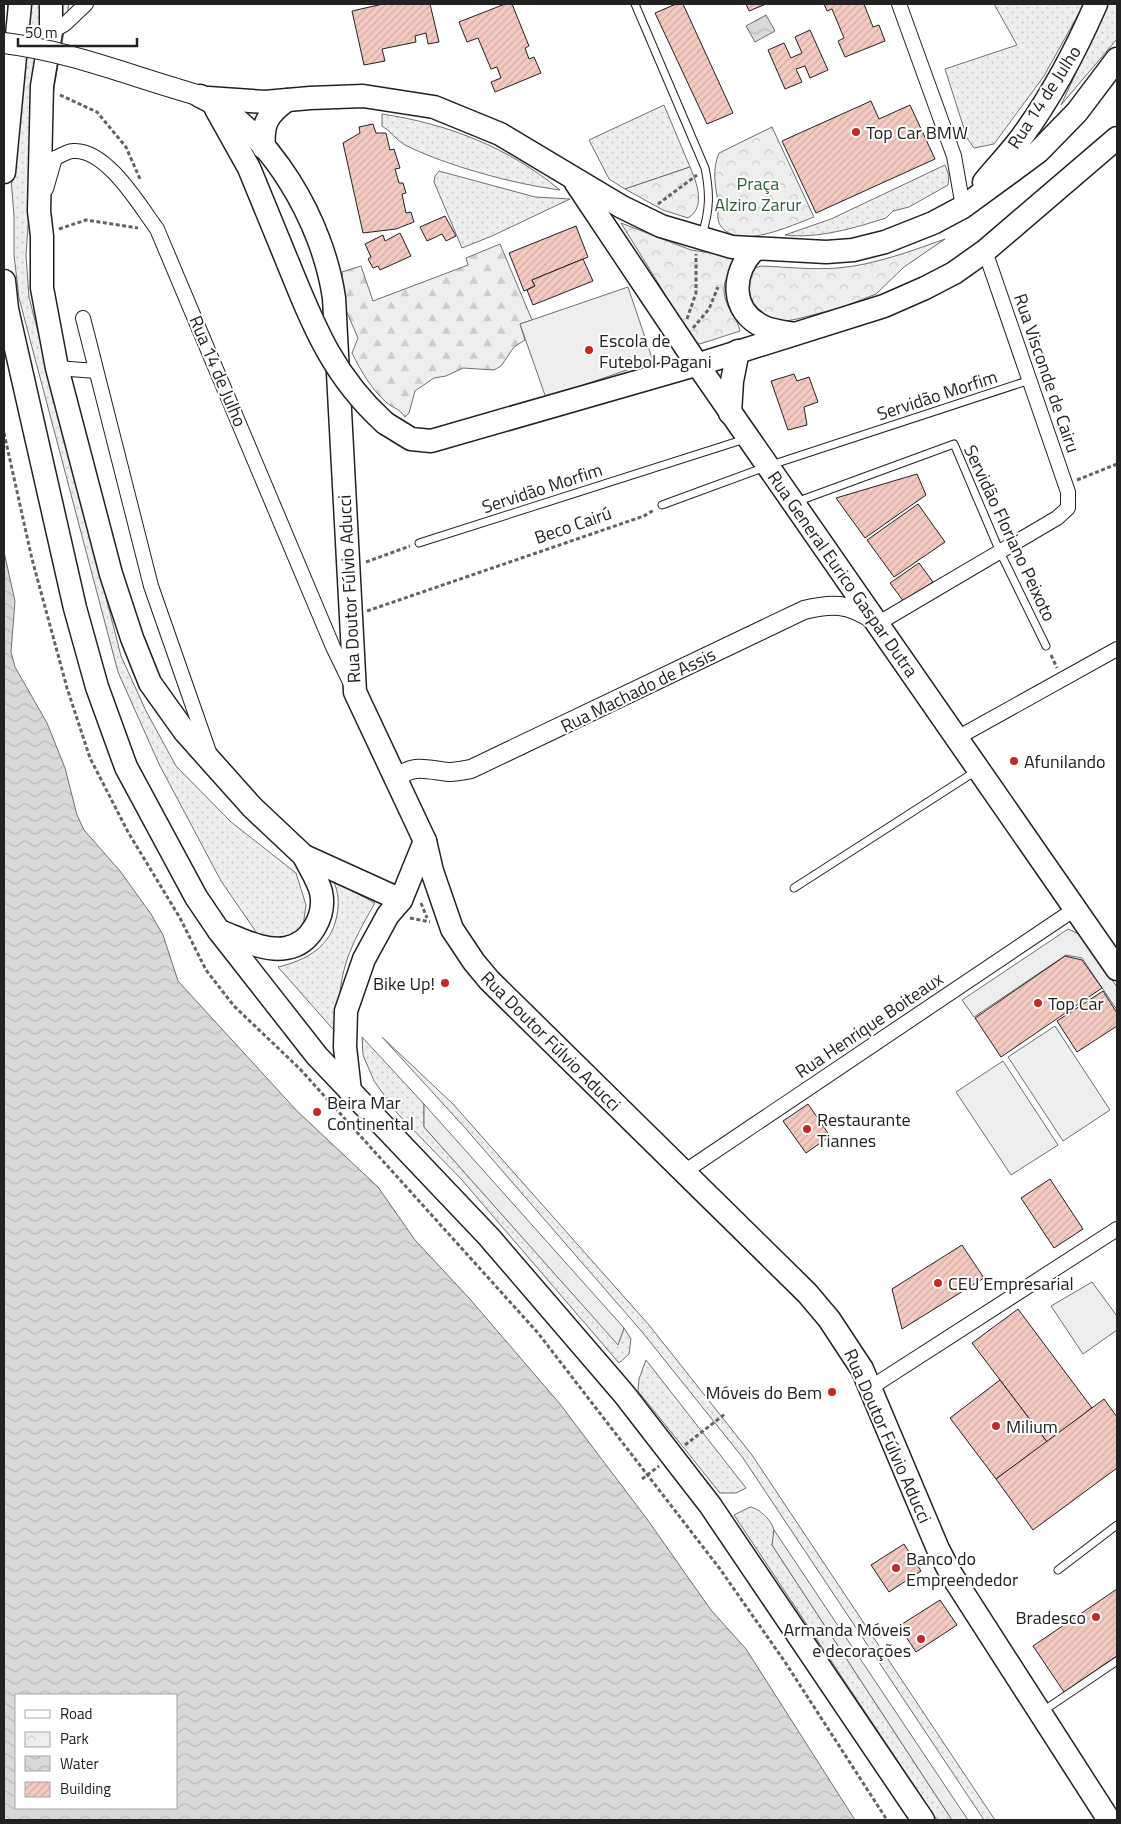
<svg xmlns="http://www.w3.org/2000/svg" width="1121" height="1824" font-family="'Titillium Web',sans-serif">
<defs>
<pattern id="grass-dots" width="8" height="8" patternUnits="userSpaceOnUse" patternTransform="scale(1.25)"><rect width="8" height="8" fill="#eee"/><path d="M2 2h.1M6 6h.1" fill="none" stroke="#ccc" stroke-width="1.8" stroke-linecap="round"/></pattern>
<pattern id="forest-firs" width="22" height="20" patternUnits="userSpaceOnUse" patternTransform="scale(1.25)"><rect width="22" height="20" fill="#eee"/><path d="M5 1l3.5 6h-7zM16 11l3.5 6h-7z" fill="#ccc"/></pattern>
<pattern id="park-crowns" width="20" height="18" patternUnits="userSpaceOnUse" patternTransform="scale(1.25)"><rect width="20" height="18" fill="#eee"/><path d="M2 6a3 3 0 1 1 6 0M12 15a3 3 0 1 1 6 0" fill="none" stroke="#ccc"/></pattern>
<pattern id="water-waves" width="16" height="10" patternUnits="userSpaceOnUse" patternTransform="scale(1.25)"><rect width="16" height="10" fill="#d9d9d9"/><path d="M0 5q4-4 8 0t8 0" fill="none" stroke="#bababa"/></pattern>
<pattern id="building-hatch" width="6" height="6" patternUnits="userSpaceOnUse" patternTransform="scale(1.25)"><rect width="6" height="6" fill="#f3c9c0"/><path d="M-1 1l2-2M0 6l6-6M5 7l2-2" fill="none" stroke="#d0aca5"/></pattern>
</defs>
<rect width="100%" height="100%" fill="#fff"/>
<g fill="url(#grass-dots)" stroke="#6f6f6f">
<path d="M8 4H69L45 138 29 212 26 255 29 297 121 656 146 711 176 766 231 822 296 873 306 905 302 933 263 942 221 881 159 764 118 672 19 298 14 255V216L4 89Z"/>
<path d="M994 4H1084L1044 76 994 144 974 148 967 138 945 69 1017 45Z"/>
<path d="M1108 4H1117V39L1061 105Z"/>
<path d="M664 105 690 167 625 189 609 179 589 140Z"/>
<path d="M382 114C448 124 508 147 560 190 514 184 447 166 405 145 396 140 391 131 382 126Z"/>
<path d="M945 165 949 176 948 185 909 207 893 211 886 218C855 228 817 239 785 235L831 219Z"/>
<path d="M439 171 535 197 570 199 492 236 462 248 434 182 435 176Z"/>
<path d="M333 881 375 903C360 929 345 955 341 985 338 1002 340 1020 339 1036L278 967C307 960 331 947 337 915 339 903 339 892 333 881Z"/>
<path d="M362 1037 424 1104V1127L618 1344 624 1328 631 1339 629 1354 619 1363 462 1180 397 1113 374 1081 363 1055Z"/>
<path d="M382 1037 453 1104 649 1325 752 1455 995 1820H984L743 1458 643 1333 466 1129Z"/>
<path d="M646 1360 746 1488 736 1493H720L638 1391 639 1379Z"/>
<path d="M750 1507C759 1508 774 1522 774 1532 774 1536 773 1541 772 1545L952 1820H937L734 1515Z"/>
</g>
<path fill="url(#forest-firs)" stroke="#6f6f6f" d="M500 244 532 320 520 324 525 340 514 347 501 366 494 370 463 368 446 376 434 378 415 391 409 413 405 417C400 409 393 408 387 403 371 389 361 371 352 353L358 338 345 308 342 272 361 266 373 301 468 265 466 258Z"/>
<g fill="url(#park-crowns)" stroke="#6f6f6f">
<path d="M772 127 814 217C792 225 737 252 720 225 716 218 719 210 718 202 715 184 712 170 719 153Z"/>
<path d="M690 167C697 183 706 207 688 218L663 210 625 189Z"/>
<path d="M621 223 691 250 738 257C735 266 728 272 725 282 720 304 737 315 740 331L700 344 694 341Z"/>
<path d="M945 239 904 267 876 294 843 307 797 319 781 322 759 313 743 288 755 268 761 266C787 267 812 270 838 268 874 265 911 251 945 239Z"/>
</g>
<g fill="#eee" stroke="#6f6f6f">
<path d="M628 287 653 361 546 398 520 324Z"/>
<path d="M1055 1026 1110 1110 1063 1141 1008 1057Z"/>
<path d="M1003 1061 1058 1145 1011 1175 956 1092Z"/>
</g>
<g fill="#ededed" stroke="#6f6f6f">
<path d="M1068 929 1081 935 1117 987V1010L1082 958 1066 955 974 1017 962 1000Z"/>
<path d="M424 1104 624 1328 618 1345 424 1127Z"/>
<path d="M1092 1282 1117 1316V1330L1083 1354 1051 1306Z"/>
<path d="M774 1530 968 1820H952L772 1545Z"/>
</g>
<g fill="url(#water-waves)" stroke="#6f6f6f" fill-rule="evenodd">
<path d="M766 15 775 31 755 42 746 26Z"/>
<path d="M4 552 15 601 11 652 15 667 47 723 65 768 77 815 84 830 120 871 151 914 163 935 178 981 297 1111 378 1187 415 1240 469 1298 560 1404 647 1519 711 1610 746 1649 855 1820H4ZM16 1695H176V1808H16Z"/>
</g>
<g fill="url(#building-hatch)" stroke="#222">
<path d="M383 4H430L439 42 428 44 426 33 415 36 416 42 382 49 385 61 364 65 352 11Z"/>
<path d="M505 4H512L529 46 525 48 529 59 534 57 541 73 495 92 491 82 501 78 497 67 491 69 478 38 467 42 459 22Z"/>
<path d="M676 4H683L733 113 707 124 655 13Z"/>
<path d="M746 4H766L749 11Z"/>
<path d="M824 4H864L873 27 879 25 885 41 845 57 838 41 844 38 832 9 827 11Z"/>
<path d="M810 30 828 70 810 78 805 66 796 69 802 82 785 89 768 50 784 43 791 58 802 53 795 37Z"/>
<path d="M871 101 879 119 910 105 935 159 816 213 782 141Z"/>
<path d="M373 124 376 133H386L390 150 394 149 400 168 395 169 399 183H403L406 193 402 194 406 213 411 212 414 222 396 229 363 233 343 143 360 133 359 127Z"/>
<path d="M445 216 456 236 446 241 442 234 427 241 420 227Z"/>
<path d="M576 226 588 257 532 280 535 286 524 291 509 253Z"/>
<path d="M400 233 411 256 380 270 378 266 373 268 368 259 371 257 365 244 383 235 385 241Z"/>
<path d="M583 259 593 281 533 305 527 290 535 286 532 280Z"/>
<path d="M794 374 797 381 809 377 818 402 804 407 807 425 788 430 771 381Z"/>
<path d="M917 474 926 495 865 538 836 498Z"/>
<path d="M918 504 945 542 894 577 867 540Z"/>
<path d="M919 563 933 582 904 602 890 583Z"/>
<path d="M1065 956 1082 960 1102 988 1001 1057 975 1018Z"/>
<path d="M1103 991 1117 1013V1026L1077 1052 1057 1021Z"/>
<path d="M808 1104 830 1136 806 1153 783 1121Z"/>
<path d="M1050 1179 1083 1229 1054 1248 1021 1198Z"/>
<path d="M962 1245 984 1278 902 1329 892 1289Z"/>
<path d="M1018 1309 1092 1408 1047 1442 972 1343Z"/>
<path d="M1000 1380 1047 1442 996 1479 950 1418Z"/>
<path d="M1104 1399 1117 1417V1468L1033 1530 996 1479Z"/>
<path d="M904 1544 921 1571 889 1592 871 1565Z"/>
<path d="M1117 1589V1656L1064 1692 1033 1646Z"/>
<path d="M940 1600 957 1625 916 1652 899 1626Z"/>
</g>
<g fill="none" stroke-linecap="round" stroke-linejoin="round">
<g stroke="#222" stroke-width="9">
<g id="service">
<path d="M635 4 705 168C710 192 710 211 702 234"/>
<path d="M796 502 954 444 1000 552 1046 646"/>
<path d="M662 505 768 466 1030 380"/>
<path d="M419 543 745 439"/>
<path d="M794 888 976 771"/>
<path d="M1058 1570 1117 1525"/>
<path d="M1043 1711 1117 1661"/>
</g>
</g>
<g stroke="#222" stroke-width="16">
<g id="minor">
<path d="M899 4 954 156 963 207"/>
<path d="M51 32 65 24 86 4"/>
<path d="M46 189 55 158C61 156 67 151 73 151 106 148 140 206 157 229L333 647 350 682"/>
<path d="M83 318 151 586 209 752"/>
<path d="M57 368 96 371"/>
<path d="M877 624 1057 518 1068 508V492L985 251"/>
<path d="M957 738 1117 649"/>
<path d="M684 1172 1075 909"/>
<path d="M870 1388 1117 1229"/>
</g>
</g>
<g stroke="#222" stroke-width="20">
<path id="tertiary" d="M397 779C411 763 428 770 448 772 456 772 464 770 471 769L804 610C832 603 848 603 873 620"/>
</g>
<g stroke="#222" stroke-width="22">
<path id="secondary" d="M174 88 200 96"/>
</g>
<g stroke="#222" stroke-width="25">
<g id="primary">
<path d="M51 4V32L42 86 39 211 42 236V288L57 368 111 574 132 638 150 683 185 732 252 807 304 856 401 900"/>
<path d="M200 96C271 130 323 222 334 298L355 692 425 841 432 871 452 929 474 962 489 980 807 1293 829 1319 862 1369 938 1549 951 1574 1109 1820"/>
<path d="M208 98 265 102 310 98 363 96 434 107 500 134 622 207 661 226 732 247 826 252 853 250 885 242 933 223 963 207 1038 152 1077 112 1117 59"/>
<path d="M216 109 249 168 288 263"/>
<path d="M264 148C262 123 267 115 287 100"/>
<path d="M4 172 20 4"/>
<path d="M984 182C996 167 1010 153 1021 138 1051 97 1076 50 1096 4"/>
<path d="M576 183 697 364 1117 969"/>
<path d="M754 250C732 273 729 311 764 327 773 331 784 332 794 334"/>
<path d="M4 281 7 309 75 608 97 687 126 767 196 897 219 931 317 1056 489 1237 624 1394 710 1505 923 1820"/>
<path d="M730 413 732 381 738 351"/>
<path d="M385 423 411 439 431 441 706 362 884 306 925 288 954 273 985 251 1117 138"/>
<path d="M219 931C239 938 264 952 286 948 311 944 326 915 321 892 318 880 309 867 304 856"/>
<path d="M350 1091 345 1047 346 1011 364 959 388 915 401 900 425 841"/>
</g>
</g>
<g stroke="#646464" stroke-width="3" stroke-dasharray="4 2.5" stroke-linecap="butt">
<path d="M60 95 97 112 126 147 140 179"/>
<path d="M658 204 697 175"/>
<path d="M59 229 86 220 138 228"/>
<path d="M687 319 696 293V254"/>
<path d="M693 328 709 309 718 287"/>
<path d="M4 433 32 559 67 688 90 758 128 832 180 918 206 970 234 1006 300 1069 538 1333 720 1569 785 1662 887 1820"/>
<path d="M1077 480 1117 464"/>
<path d="M366 562 410 546"/>
<path d="M367 611 644 516 654 510"/>
<path d="M1051 655 1057 668"/>
<path d="M421 903 427 918"/>
<path d="M410 918 430 922"/>
<path d="M685 1445 725 1414"/>
<path d="M642 1479 659 1466"/>
</g>
<use href="#service" stroke="#fff" stroke-width="7"/>
<use href="#minor" stroke="#fff" stroke-width="14"/>
<use href="#tertiary" stroke="#fff" stroke-width="18"/>
<use href="#secondary" stroke="#fff" stroke-width="20"/>
<use href="#primary" stroke="#fff" stroke-width="22"/>
<g stroke="#222" stroke-width="22" stroke-linecap="butt">
<path id="secondary-bridge" d="M4 43C62 50 118 71 174 88"/>
</g>
<g stroke="#222" stroke-width="25" stroke-linecap="butt">
<path id="primary-bridge" d="M288 263C314 327 333 376 385 423"/>
</g>
<use href="#secondary-bridge" stroke="#fff" stroke-width="20"/>
<use href="#primary-bridge" stroke="#fff" stroke-width="22"/>
</g>
<g fill="#c62828" stroke="#fff" stroke-width="2">
<circle cx="856" cy="132" r="5"/>
<circle cx="589" cy="350" r="5"/>
<circle cx="1014" cy="761" r="5"/>
<circle cx="445" cy="983" r="5"/>
<circle cx="1038" cy="1003" r="5"/>
<circle cx="317" cy="1112" r="5"/>
<circle cx="807" cy="1129" r="5"/>
<circle cx="938" cy="1283" r="5"/>
<circle cx="832" cy="1392" r="5"/>
<circle cx="996" cy="1426" r="5"/>
<circle cx="896" cy="1568" r="5"/>
<circle cx="1096" cy="1617" r="5"/>
<circle cx="921" cy="1639" r="5"/>
</g>
<g text-anchor="middle" dominant-baseline="central" stroke-width="4" stroke-linejoin="round" paint-order="stroke">
<g font-size="18" fill="#222" stroke="#fff">
<text transform="translate(1044 97) rotate(-57)">Rua 14 de Julho</text>
<text transform="translate(218 371) rotate(67)">Rua 14 de Julho</text>
<text transform="translate(1047 373) rotate(71)">Rua Visconde de Cairu</text>
<text transform="translate(937 395) rotate(-18)">Servidão Morfim</text>
<text transform="translate(542 488) rotate(-18)">Servidão Morfim</text>
<text transform="translate(573 525) rotate(-19)">Beco Cairú</text>
<text transform="translate(1010 533) rotate(65)">Servidão Floriano Peixoto</text>
<text transform="translate(843 574) rotate(55)">Rua General Eurico Gaspar Dutra</text>
<text transform="translate(349 589) rotate(-93)">Rua Doutor Fúlvio Aducci</text>
<text transform="translate(638 690) rotate(-26)">Rua Machado de Assis</text>
<text transform="translate(869 1025) rotate(-34)">Rua Henrique Boiteaux</text>
<text transform="translate(551 1041) rotate(45)">Rua Doutor Fúlvio Aducci</text>
<text transform="translate(888 1436) rotate(66)">Rua Doutor Fúlvio Aducci</text>
</g>
<g font-size="18" fill="#222" stroke="#fff" text-anchor="start">
<text x="866" y="132">Top Car BMW</text>
<text x="599" y="340">Escola de<tspan x="599" dy="21">Futebol Pagani</tspan></text>
<text x="1024" y="761">Afunilando</text>
<text x="435" y="983" text-anchor="end">Bike Up!</text>
<text x="1048" y="1003">Top Car</text>
<text x="327" y="1102">Beira Mar<tspan x="327" dy="21">Continental</tspan></text>
<text x="817" y="1119">Restaurante<tspan x="817" dy="21">Tiannes</tspan></text>
<text x="948" y="1283">CEU Empresarial</text>
<text x="822" y="1392" text-anchor="end">Móveis do Bem</text>
<text x="1006" y="1426">Milium</text>
<text x="906" y="1558">Banco do<tspan x="906" dy="21">Empreendedor</tspan></text>
<text x="1086" y="1617" text-anchor="end">Bradesco</text>
<text x="911" y="1629" text-anchor="end">Armanda Móveis<tspan x="911" dy="21">e decorações</tspan></text>
</g>
<g font-size="18" fill="#2f5e38" stroke="#fff">
<text x="758" y="183">Praça<tspan x="758" dy="21">Alziro Zarur</tspan></text>
</g>
</g>
<rect width="1121" height="1824" fill="none" stroke="#222222" stroke-width="10"/>
<rect x="15" y="1694" width="162" height="115" fill="#ffffff" stroke="#a7a7a7"/>
<rect x="25" y="1710" width="25" height="8" fill="#ffffff" stroke="#a7a7a7"/>
<text x="60" y="1719" font-size="15" fill="#222222">Road</text>
<rect x="25" y="1732" width="25" height="15" fill="url(#park-crowns)" stroke="#a7a7a7"/>
<text x="60" y="1744" font-size="15" fill="#222222">Park</text>
<rect x="25" y="1756" width="25" height="15" fill="url(#water-waves)" stroke="#a7a7a7"/>
<text x="60" y="1769" font-size="15" fill="#222222">Water</text>
<rect x="25" y="1782" width="25" height="15" fill="url(#building-hatch)" stroke="#a7a7a7"/>
<text x="60" y="1794" font-size="15" fill="#222222">Building</text>
<path d="M18 38v8h119v-8" fill="none" stroke="#222222" stroke-width="2.5"/>
<text x="25" y="38" font-size="15" fill="#222222" stroke="#ffffff" stroke-width="4" paint-order="stroke">50 m</text>
</svg>
